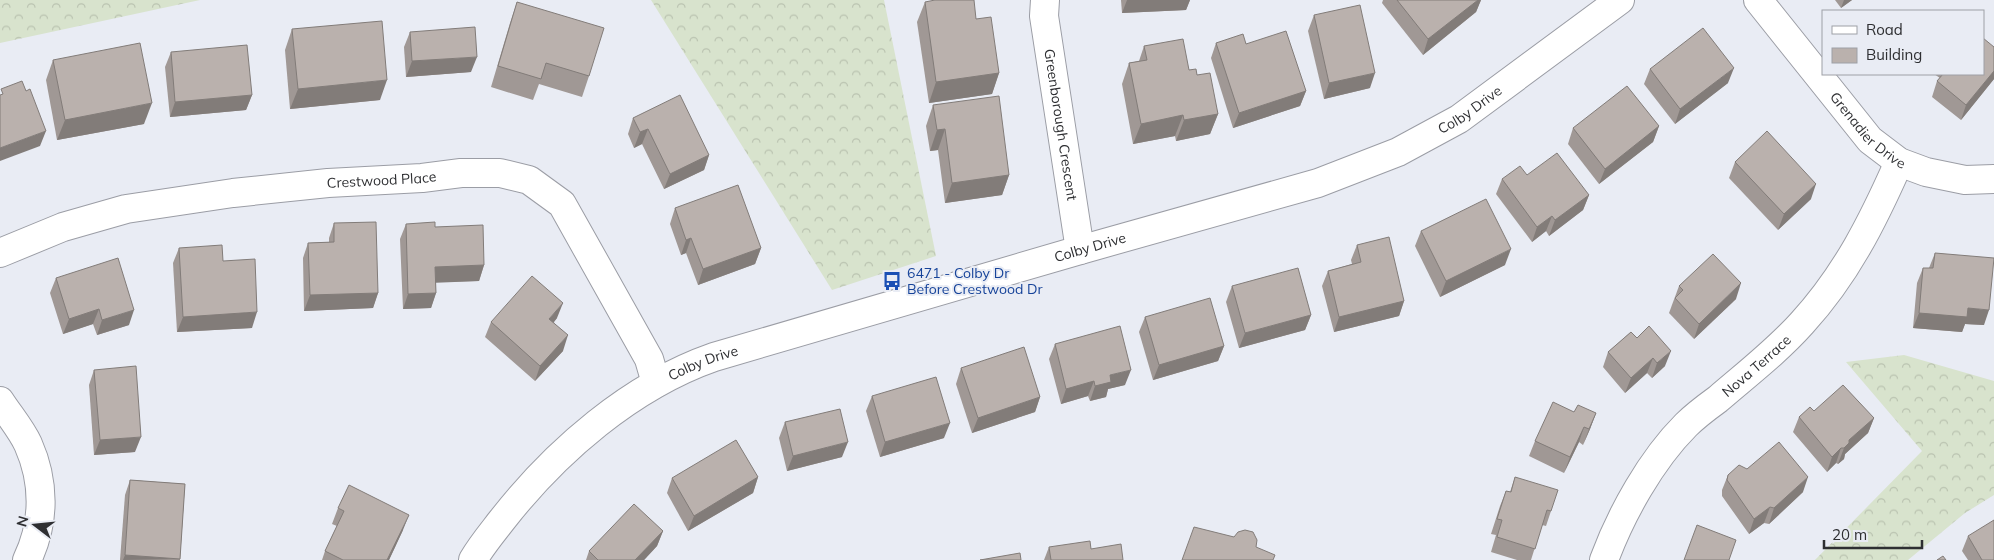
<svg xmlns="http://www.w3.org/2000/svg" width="1994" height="560" font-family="Mulish,sans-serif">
<defs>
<pattern id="forest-crowns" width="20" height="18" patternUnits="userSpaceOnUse" patternTransform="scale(1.25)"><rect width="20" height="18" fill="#d8e3cd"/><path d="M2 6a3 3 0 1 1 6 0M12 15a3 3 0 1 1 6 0" fill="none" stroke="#bac3b0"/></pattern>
</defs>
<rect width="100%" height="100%" fill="#e9ecf4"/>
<g fill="url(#forest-crowns)">
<path d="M0 0H200L0 43Z"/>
<path d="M651 0H884L936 256 832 290Z"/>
<path d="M1904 355 1994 381V495L1965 513 1908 560H1815L1922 451 1846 362Z"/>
</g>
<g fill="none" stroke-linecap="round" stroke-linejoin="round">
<g stroke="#9b9da5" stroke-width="30">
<g id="minor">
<path id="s1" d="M1045 0 1044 16 1080 250"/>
<path id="s2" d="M1758 0 1870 140 1899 162 1926 172 1965 180 1994 179"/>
<path id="s3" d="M0 253 63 227 126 209 233 193 328 183 422 178 461 173H500L529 180 562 204 649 359 656 383"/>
<path d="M0 401C9 415 21 429 28 444 45 482 45 523 27 560"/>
<path id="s4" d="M473 560C481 546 492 533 502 520 556 451 631 386 714 357L1080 250 1318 183 1398 152 1459 119 1620 0"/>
<path id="s5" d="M1604 560C1621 514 1651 460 1686 425 1696 415 1707 407 1718 399 1747 374 1777 351 1802 323 1846 275 1873 221 1899 162"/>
</g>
</g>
<use href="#minor" stroke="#fff" stroke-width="28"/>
</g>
<g fill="#a09895">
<path d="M1121 0H1190L1186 10 1122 13Z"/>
<path d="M1383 0H1481L1476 12 1423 55 1382 3Z"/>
<path d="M1835 0H1852L1841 8Z"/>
<path d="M517 2 589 76 582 97 539 84 533 100 491 87 510 23Z"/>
<path d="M925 2 976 19 999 73 992 94 929 103 917 22Z"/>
<path d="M1314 15 1370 88 1324 99 1308 31Z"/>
<path d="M292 29 380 100 290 109 285 50Z"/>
<path d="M410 32 471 72 406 77 404 47Z"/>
<path d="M1216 43 1246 44 1306 91 1300 106 1233 128 1211 58Z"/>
<path d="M1144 46 1197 75 1218 114 1210 134 1176 141 1175 136 1133 144 1122 84 1129 63 1139 61Z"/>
<path d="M1994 47V79L1961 120 1932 97 1937 81 1940 78 1934 74H1983Z"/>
<path d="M171 52 252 95 246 110 170 117 165 67Z"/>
<path d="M53 60 144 124 57 140 46 80Z"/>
<path d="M1650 69 1728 83 1675 124 1644 84Z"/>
<path d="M933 105 1009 175 1002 195 945 203 938 150 930 151 926 126Z"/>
<path d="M633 118 709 155 704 170 664 189 642 144 634 148 628 134Z"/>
<path d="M1659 126 1653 142 1599 184 1568 144 1573 128Z"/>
<path d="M1735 162 1811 199 1778 230 1729 178Z"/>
<path d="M1527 175 1589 195 1583 210 1549 236 1546 231 1532 242 1496 194 1502 179Z"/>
<path d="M675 208 761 248 755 264 698 285 686 253 681 255 670 224Z"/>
<path d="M334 223 378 293 373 308 304 311 303 258 308 243 329 242V238Z"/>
<path d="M406 224 435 227 484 265 479 281 436 282V293L431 308 403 309 400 239Z"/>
<path d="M1421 231 1505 265 1440 297 1415 246Z"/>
<path d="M1357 245 1404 301 1399 316 1334 332 1322 286 1328 271 1352 264 1351 260Z"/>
<path d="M179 248 223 261 252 328 177 332 173 263Z"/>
<path d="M1935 253 1984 325 1965 324 1962 332 1913 328 1917 283 1923 268H1929Z"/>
<path d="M56 278 129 325 97 335 93 324 63 334 50 293Z"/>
<path d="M1232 286 1311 315 1305 330 1239 348 1226 302Z"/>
<path d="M1679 286 1736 299 1694 339 1669 313Z"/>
<path d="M1145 317 1224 346 1218 361 1153 380 1139 332Z"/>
<path d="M557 318 554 322 563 351 535 381 485 337 491 322Z"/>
<path d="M1631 332 1665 366 1652 378 1647 373 1625 393 1603 367 1608 352Z"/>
<path d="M1055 344 1125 385 1108 389 1106 397 1090 401 1088 396 1061 404 1049 359Z"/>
<path d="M961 368 1040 397 1035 412 972 433 956 384Z"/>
<path d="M94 370 135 452 94 455 89 385Z"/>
<path d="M872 396 944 438 880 457 866 411Z"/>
<path d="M1814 411 1874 418 1868 433 1845 454 1844 459 1838 464 1836 463 1827 472 1793 432 1799 417Z"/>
<path d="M1574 412 1596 413 1590 429 1583 445 1579 442 1564 473 1529 456 1535 441Z"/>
<path d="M785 422 842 457 787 471 779 438Z"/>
<path d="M1747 469 1803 492 1769 524 1764 523 1749 534 1722 496V490L1728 475Z"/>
<path d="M758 477 753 493 688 531 667 493 672 478Z"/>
<path d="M1515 477 1551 511 1546 526 1542 525 1531 560H1517L1491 552 1496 535 1491 534 1500 506 1506 491 1510 492Z"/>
<path d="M130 480 185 484 180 560H120L125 495Z"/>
<path d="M338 508 403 530 389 560H322L325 551 337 526 332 524Z"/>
<path d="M663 531 657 546 644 560H586L589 551Z"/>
<path d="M1968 536 1994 560H1968L1962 551Z"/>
<path d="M1049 547 1091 549 1123 560H1044Z"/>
</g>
<g fill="#827c79">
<path d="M1127 0H1190L1186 10 1122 13Z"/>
<path d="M1478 0H1481L1476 12 1423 55 1428 39Z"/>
<path d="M1844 0H1852L1841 8Z"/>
<path d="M477 57 471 72 406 77 412 61Z"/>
<path d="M1734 68 1728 83 1675 124 1680 109Z"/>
<path d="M1994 71V79L1961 120 1966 105Z"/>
<path d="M999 73 992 94 929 103 936 82Z"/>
<path d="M1375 73 1370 88 1324 99 1329 83Z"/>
<path d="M387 80 380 100 290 109 298 89Z"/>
<path d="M1306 91 1300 106 1233 128 1239 113Z"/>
<path d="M252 95 246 110 170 117 175 102Z"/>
<path d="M152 103 144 124 57 140 65 120Z"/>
<path d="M1218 114 1210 134 1176 141 1184 120Z"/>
<path d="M1183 115 1175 136 1133 144 1141 124Z"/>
<path d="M1659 126 1653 142 1599 184 1605 169Z"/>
<path d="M648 129 642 144 634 148 640 132Z"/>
<path d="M945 129 938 150 930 151 937 130Z"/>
<path d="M46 131 40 146 0 161V148Z"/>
<path d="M709 155 704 170 664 189 670 174Z"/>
<path d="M1009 175 1002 195 945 203 952 183Z"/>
<path d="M1816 184 1811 199 1778 230 1784 214Z"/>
<path d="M1589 195 1583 210 1549 236 1555 220Z"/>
<path d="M1552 216 1546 231 1532 242 1537 227Z"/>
<path d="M691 238 686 253 681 255 686 240Z"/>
<path d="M761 248 755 264 698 285 703 269Z"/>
<path d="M1511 249 1505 265 1440 297 1446 281Z"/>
<path d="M484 265 479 281 430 283 435 267Z"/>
<path d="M1741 283 1736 299 1694 339 1699 324Z"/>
<path d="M378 293 373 308 304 311 310 295Z"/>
<path d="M436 293 431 308 403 309 408 294Z"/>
<path d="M1404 301 1399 316 1334 332 1339 317Z"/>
<path d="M563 303 557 318 544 334 549 319Z"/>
<path d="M1968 308 1989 310 1984 325 1965 324 1962 332 1913 328 1919 313Z"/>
<path d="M99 309 93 324 63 334 69 319Z"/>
<path d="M134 310 129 325 97 335 102 320Z"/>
<path d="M257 312 252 328 177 332 183 317Z"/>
<path d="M1311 315 1305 330 1239 348 1245 333Z"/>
<path d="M568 335 563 351 535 381 540 366Z"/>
<path d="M1224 346 1218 361 1153 380 1159 365Z"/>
<path d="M1671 351 1665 366 1652 378 1657 363Z"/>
<path d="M1653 358 1647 373 1625 393 1631 378Z"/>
<path d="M1131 370 1125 385 1108 389 1106 397 1090 401 1095 386 1110 375Z"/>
<path d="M1094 381 1088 396 1061 404 1066 389Z"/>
<path d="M1040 397 1035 412 972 433 978 418Z"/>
<path d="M1596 413 1590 429 1583 445 1589 429Z"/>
<path d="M1874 418 1868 433 1845 454 1844 459 1838 464 1844 448 1849 440Z"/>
<path d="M950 423 944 438 880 457 885 442Z"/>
<path d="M1584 427 1579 442 1564 473 1570 457Z"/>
<path d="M141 437 135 452 94 455 100 440Z"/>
<path d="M848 442 842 457 787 471 793 456Z"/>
<path d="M1841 448 1836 463 1827 472 1832 457Z"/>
<path d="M758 477 753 493 688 531 694 516Z"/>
<path d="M1808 477 1803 492 1769 524 1774 508Z"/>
<path d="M1770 507 1764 523 1749 534 1754 519Z"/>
<path d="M409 515 403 530 389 560H387Z"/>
<path d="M663 531 657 546 644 560H635Z"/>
<path d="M125 555 180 559 123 560Z"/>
</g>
<g fill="#bab1ad" stroke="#827c79">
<path d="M935 0H974L976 19 991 17 999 73 936 82 925 2Z"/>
<path d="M1397 0H1478L1428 39Z"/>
<path d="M517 2 604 28 589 76 546 63 541 79 498 66Z"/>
<path d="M1360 5 1375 73 1329 83 1314 15Z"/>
<path d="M382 21 387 80 298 89 292 29Z"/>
<path d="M475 27 477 57 412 61 410 32Z"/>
<path d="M1703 28 1734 68 1680 109 1650 69Z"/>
<path d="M1286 31 1306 91 1239 113 1216 43 1243 34 1246 44Z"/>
<path d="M1983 38 1994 47V71L1966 105 1937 81 1943 74H1983Z"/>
<path d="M1183 39 1189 70 1196 69 1197 75 1210 73 1218 114 1184 120 1183 115 1141 124 1129 63 1147 60 1144 46Z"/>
<path d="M140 43 152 103 65 120 53 60Z"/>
<path d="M247 45 252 95 175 102 171 52Z"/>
<path d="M22 81 26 91 30 89 46 131 0 148V95L3 94 1 89Z"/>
<path d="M1627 86 1659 126 1605 169 1573 128Z"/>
<path d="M680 95 709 155 670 174 648 129 640 132 633 118Z"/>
<path d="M999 96 1009 175 952 183 945 129 937 130 933 105Z"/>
<path d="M1767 131 1816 184 1784 214 1735 162Z"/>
<path d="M1557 153 1589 195 1555 220 1552 216 1537 227 1502 179 1520 166 1527 175Z"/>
<path d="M738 185 761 248 703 269 691 238 686 240 675 208Z"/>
<path d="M1486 199 1511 249 1446 281 1421 231Z"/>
<path d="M376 222 378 293 310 295 308 243 334 242V223Z"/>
<path d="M435 222V227L483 225 484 265 435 267 436 293 408 294 406 224Z"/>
<path d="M1389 237 1404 301 1339 317 1328 271 1361 262 1357 245Z"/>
<path d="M222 245 223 261 255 259 257 312 183 317 179 248Z"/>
<path d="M1935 253 1994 258 1989 310 1968 308 1967 317 1919 313 1923 268H1933Z"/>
<path d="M1713 254 1741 283 1699 324 1675 298 1683 290 1679 286Z"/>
<path d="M118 258 134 310 102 320 99 309 69 319 56 278Z"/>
<path d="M1298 268 1311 315 1245 333 1232 286Z"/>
<path d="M532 276 563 303 549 319 568 335 540 366 491 322Z"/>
<path d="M1210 298 1224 346 1159 365 1145 317Z"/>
<path d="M1120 326 1131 370 1110 375 1111 382 1095 386 1094 381 1066 389 1055 344Z"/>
<path d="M1649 326 1671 351 1657 363 1653 358 1631 378 1608 352 1631 332 1637 338Z"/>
<path d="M1024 347 1040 397 978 418 961 368Z"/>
<path d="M136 366 141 437 100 440 94 370Z"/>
<path d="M936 377 950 423 885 442 872 396Z"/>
<path d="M1843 385 1874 418 1849 440V443L1844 448H1841L1832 457 1799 417 1810 407 1814 411Z"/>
<path d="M1553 402 1574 412 1578 405 1596 413 1589 429 1584 427 1570 457 1535 441Z"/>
<path d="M840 409 848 442 793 456 785 422Z"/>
<path d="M736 440 758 477 694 516 672 478Z"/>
<path d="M1779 442 1808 477 1774 508 1770 507 1754 519 1727 480 1728 475 1739 465 1747 469Z"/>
<path d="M1515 477 1558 490 1551 511 1547 510 1535 549 1497 537 1502 520 1497 519 1506 491 1511 492Z"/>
<path d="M130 480 185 484 180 559 125 555Z"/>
<path d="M349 485 409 515 387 560H343L325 551 344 511 338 508Z"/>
<path d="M634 504 663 531 635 560H598L589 551Z"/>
<path d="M1994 520V560H1982L1968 536Z"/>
<path d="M1697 525 1736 540 1729 560H1684Z"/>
<path d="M1194 527 1234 537 1238 532 1245 530 1253 532 1257 540 1256 547 1275 555 1273 560H1182Z"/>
<path d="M1090 541 1091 549 1121 544 1123 560H1051L1049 547Z"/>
<path d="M1020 553 1021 560H980Z"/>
<path d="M1943 556 1946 560H1937Z"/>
</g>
<defs>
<g id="bus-bare" transform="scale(1.5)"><path d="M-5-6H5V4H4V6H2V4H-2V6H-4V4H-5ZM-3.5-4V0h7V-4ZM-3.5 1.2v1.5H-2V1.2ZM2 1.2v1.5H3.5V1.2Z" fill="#1a4fb4" stroke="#e9ecf4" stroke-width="2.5" paint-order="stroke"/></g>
</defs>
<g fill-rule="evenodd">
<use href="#bus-bare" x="892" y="281"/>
</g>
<g text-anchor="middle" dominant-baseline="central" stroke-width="4" stroke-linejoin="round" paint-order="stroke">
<g font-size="14" fill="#2e2f32" stroke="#e9ecf4">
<text stroke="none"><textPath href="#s4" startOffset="1118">Colby Drive</textPath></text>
<text stroke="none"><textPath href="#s1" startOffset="126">Greenborough Crescent</textPath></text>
<text stroke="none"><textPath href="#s2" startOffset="171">Grenadier Drive</textPath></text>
<text stroke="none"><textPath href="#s3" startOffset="391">Crestwood Place</textPath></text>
<text stroke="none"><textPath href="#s4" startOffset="712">Colby Drive</textPath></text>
<text stroke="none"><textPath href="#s4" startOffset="308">Colby Drive</textPath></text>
<text stroke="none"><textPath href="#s5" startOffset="251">Nova Terrace</textPath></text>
</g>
<g font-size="14" fill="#164399" stroke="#e9ecf4" text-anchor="start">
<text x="907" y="273">6471 - Colby Dr<tspan x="907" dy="16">Before Crestwood Dr</tspan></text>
</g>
</g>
<rect x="1822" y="10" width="162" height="65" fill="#e9ecf4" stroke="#9ea0a6"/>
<rect x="1832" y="26" width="25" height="8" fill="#ffffff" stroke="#9ea0a6"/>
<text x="1866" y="35" font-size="15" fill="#2e2f32">Road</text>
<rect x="1832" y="48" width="25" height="15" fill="#bab1ad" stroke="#9ea0a6"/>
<text x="1866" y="60" font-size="15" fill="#2e2f32">Building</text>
<g transform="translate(35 525) rotate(286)" stroke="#e9ecf4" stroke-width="4" paint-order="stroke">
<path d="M0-4L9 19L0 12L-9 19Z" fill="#2e2f32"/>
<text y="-8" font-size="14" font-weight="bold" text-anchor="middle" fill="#2e2f32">N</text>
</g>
<path d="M1824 540v8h98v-8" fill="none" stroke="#2e2f32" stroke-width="2.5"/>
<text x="1832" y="540" font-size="15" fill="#2e2f32" stroke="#e9ecf4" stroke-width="4" paint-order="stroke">20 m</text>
</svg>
